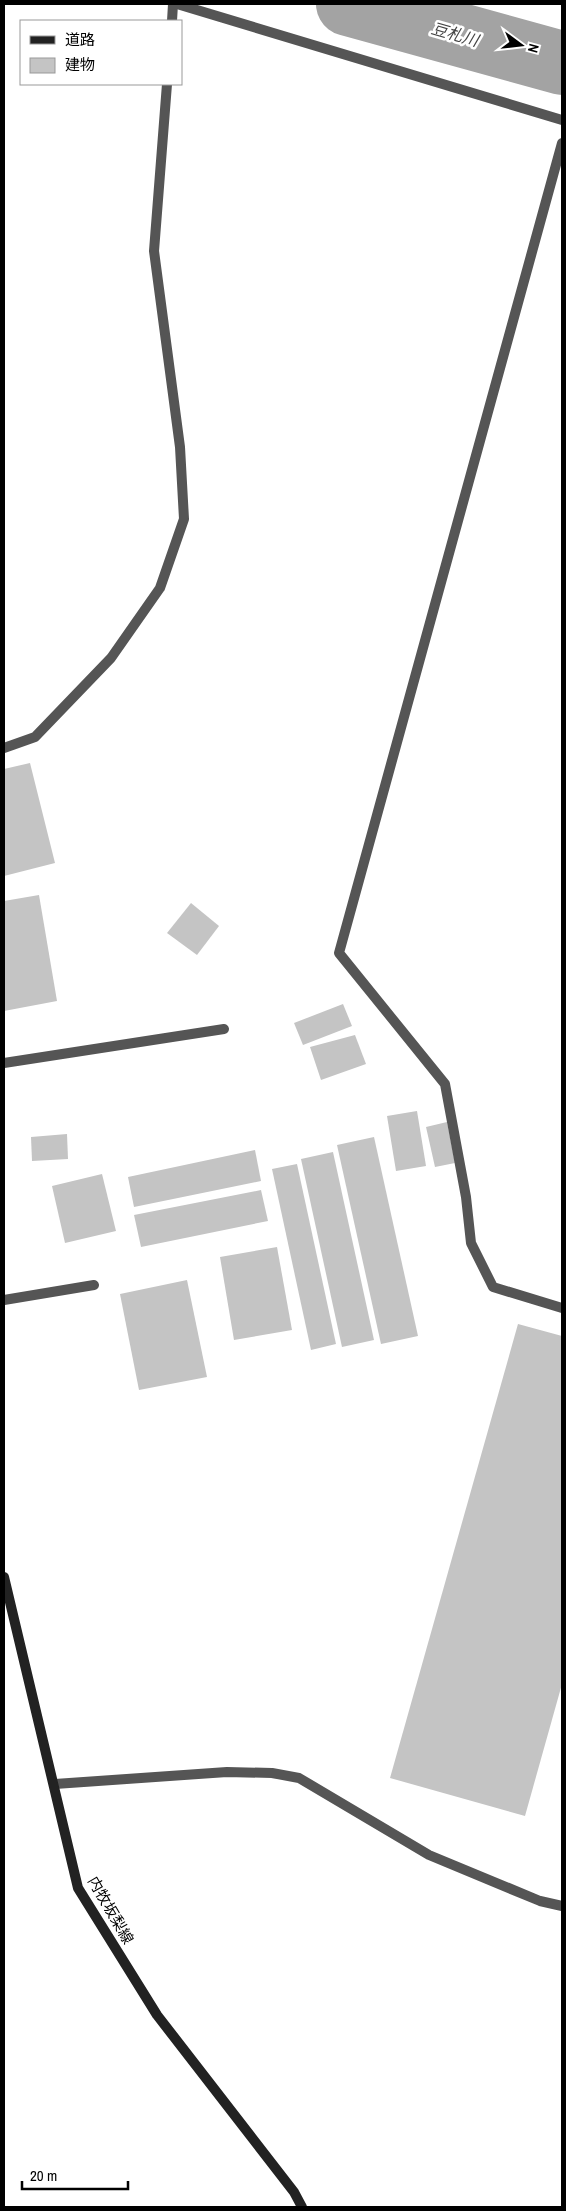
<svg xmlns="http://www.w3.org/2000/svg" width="566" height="2211" font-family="'Archivo Narrow','Noto Sans JP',sans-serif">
<rect width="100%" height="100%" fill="#fff"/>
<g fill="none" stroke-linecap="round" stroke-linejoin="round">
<path stroke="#a3a3a3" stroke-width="64" d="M348 4 562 63"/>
</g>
<g fill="#c4c4c4">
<path d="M30 763 55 863 4 876V769Z"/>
<path d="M39 895 57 1001 4 1011V901Z"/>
<path d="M191 903 219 926 197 955 167 933Z"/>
<path d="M343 1004 352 1026 303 1045 294 1023Z"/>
<path d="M355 1035 366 1064 321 1080 310 1047Z"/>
<path d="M417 1111 426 1166 396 1171 387 1116Z"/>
<path d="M447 1122 455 1163 435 1167 426 1127Z"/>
<path d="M67 1134 68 1159 32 1161 31 1137Z"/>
<path d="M374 1137 418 1336 381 1344 337 1145Z"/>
<path d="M255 1150 261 1181 134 1207 128 1177Z"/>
<path d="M333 1152 374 1340 342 1347 301 1159Z"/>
<path d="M297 1164 336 1344 311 1350 272 1169Z"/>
<path d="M102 1174 116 1231 65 1243 52 1186Z"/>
<path d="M261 1190 268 1221 141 1247 134 1215Z"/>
<path d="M277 1247 292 1330 234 1340 220 1257Z"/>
<path d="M187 1280 207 1377 139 1390 120 1294Z"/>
<path d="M518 1324 562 1336V1684L525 1816 390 1778Z"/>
</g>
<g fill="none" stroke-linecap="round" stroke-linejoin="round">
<g stroke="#555" stroke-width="10">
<path d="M177 4 562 120"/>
<path d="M172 21 173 4"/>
<path d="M562 143 339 953 445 1084 466 1197 471 1243 493 1287 562 1308"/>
<path d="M4 748 35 737 111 658 160 588 184 519 180 447 154 251 167 84"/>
<path d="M4 1063 224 1029"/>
<path d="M4 1300 94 1285"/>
<path d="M55 1784 227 1772 272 1773 299 1778 429 1855 540 1901 562 1906"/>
</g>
<path stroke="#222" stroke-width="10" d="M4 1577 78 1888 157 2015 294 2192 302 2207"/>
</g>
<g text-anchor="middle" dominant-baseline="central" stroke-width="5" stroke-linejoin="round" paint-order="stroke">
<g font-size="15" fill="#000" stroke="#fff">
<text transform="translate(111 1910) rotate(60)">内牧坂梨線</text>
</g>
<g font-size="16" font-style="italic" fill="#444" stroke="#fff">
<text transform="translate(455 34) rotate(16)">豆札川</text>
</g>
</g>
<rect width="566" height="2211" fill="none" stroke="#000000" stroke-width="10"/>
<rect x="20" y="20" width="162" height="65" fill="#ffffff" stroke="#999999"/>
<rect x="30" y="36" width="25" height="8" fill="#222222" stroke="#999999"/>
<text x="65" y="45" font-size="15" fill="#000000">道路</text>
<rect x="30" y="58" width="25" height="15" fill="#c4c4c4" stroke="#999999"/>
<text x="65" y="70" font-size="15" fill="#000000">建物</text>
<g transform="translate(521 45) rotate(105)" stroke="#ffffff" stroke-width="4" paint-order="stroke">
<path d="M0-4L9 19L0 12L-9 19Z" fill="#000000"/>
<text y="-8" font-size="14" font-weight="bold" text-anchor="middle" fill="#000000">N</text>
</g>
<path d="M22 2181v8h106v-8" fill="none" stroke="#000000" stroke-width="2.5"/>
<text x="30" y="2181" font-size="15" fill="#000000" stroke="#ffffff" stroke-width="4" paint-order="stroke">20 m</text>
</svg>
